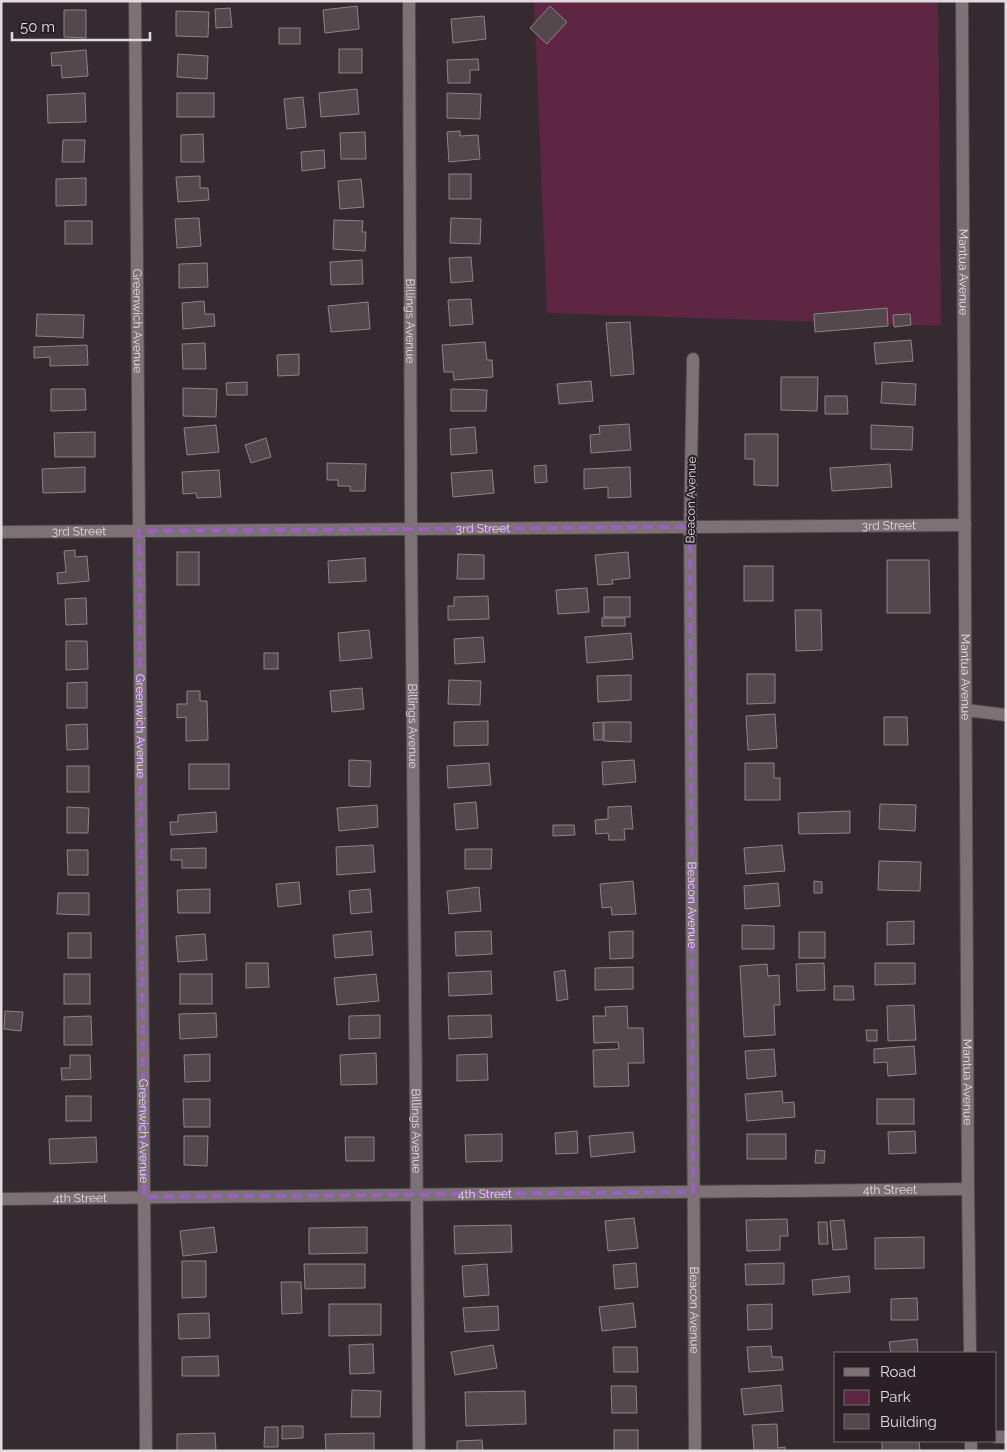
<svg xmlns="http://www.w3.org/2000/svg" width="1007" height="1452" font-family="Raleway,sans-serif">
<rect width="100%" height="100%" fill="#352a2f"/>
<path fill="#5f2644" d="M534 1H938L941 326 547 313Z"/>
<g fill="#54484d" stroke="#8f8388">
<path d="M357 6 359 29 325 33 323 10Z"/>
<path d="M550 6 567 22 547 44 530 28Z"/>
<path d="M230 8 232 27 216 28 215 9Z"/>
<path d="M64 10H86V38L64 37Z"/>
<path d="M176 11 209 12 208 37 176 36Z"/>
<path d="M484 16 486 39 453 43 451 19Z"/>
<rect x="279" y="28" width="21" height="16"/>
<rect x="339" y="49" width="23" height="24"/>
<path d="M86 50 88 76 62 78 61 65 52 66 51 53Z"/>
<path d="M178 54 208 56 207 79 177 77Z"/>
<path d="M478 59 479 70H470V83H448L447 60Z"/>
<path d="M357 89 359 114 321 117 319 93Z"/>
<path d="M85 93 86 122 48 123 47 95Z"/>
<rect x="177" y="93" width="37" height="24"/>
<path d="M447 93 481 94 480 119 447 118Z"/>
<path d="M303 97 306 127 287 129 284 99Z"/>
<path d="M460 131V136L478 135 480 159 449 162 447 132Z"/>
<path d="M365 132 366 159H341L340 133Z"/>
<path d="M203 134 204 162H181V135Z"/>
<path d="M63 140H85L84 162H62Z"/>
<path d="M324 150 325 168 302 171 301 152Z"/>
<rect x="449" y="174" width="22" height="25"/>
<path d="M200 176V188H208L209 200 178 202 176 177Z"/>
<path d="M86 178V205L56 206V179Z"/>
<path d="M361 179 364 207 340 209 338 181Z"/>
<path d="M199 218 201 246 177 248 175 219Z"/>
<path d="M451 218 481 219 480 244 450 243Z"/>
<path d="M334 220 363 221 362 232H366L365 251 333 249Z"/>
<rect x="65" y="221" width="27" height="23"/>
<path d="M471 257 473 281 451 283 449 258Z"/>
<path d="M362 260 363 284 331 285 330 262Z"/>
<path d="M207 263 208 287 179 288V264Z"/>
<path d="M471 299 473 324 450 326 448 300Z"/>
<path d="M204 301 205 314H214L215 326 183 329 182 303Z"/>
<path d="M368 302 370 329 331 332 328 306Z"/>
<path d="M887 308 888 326 815 332 814 314Z"/>
<path d="M37 314 84 315 83 338 36 336Z"/>
<path d="M910 314 911 325 894 327 893 315Z"/>
<path d="M630 322 634 374 611 376 606 323Z"/>
<path d="M911 340 913 361 876 364 874 343Z"/>
<path d="M485 342 487 360H492L493 377 454 380 453 372H444L442 345Z"/>
<path d="M205 343 206 369H183L182 344Z"/>
<path d="M87 345 88 365 50 366V357L34 358V347Z"/>
<path d="M299 354V375L278 376 277 355Z"/>
<path d="M781 377H818L817 411 781 410Z"/>
<path d="M591 381 593 401 559 404 557 384Z"/>
<path d="M247 382V395H227L226 383Z"/>
<path d="M882 382 916 384 915 405 881 403Z"/>
<path d="M183 388 217 389 216 417 183 416Z"/>
<path d="M51 389H85L86 410 51 411Z"/>
<path d="M451 389 487 390 486 411H451Z"/>
<path d="M825 396H847L848 414H825Z"/>
<path d="M629 424 631 450 591 453 590 435 600 434 599 426Z"/>
<path d="M216 425 219 452 187 455 184 428Z"/>
<path d="M871 425 913 427 912 450 871 449Z"/>
<path d="M475 427 477 453 451 455 450 429Z"/>
<path d="M95 432V457H55L54 433Z"/>
<path d="M745 434H778V486L754 485V459H745Z"/>
<path d="M266 438 271 457 251 463 245 445Z"/>
<path d="M327 463 366 464 365 491H350V486H338V480H327Z"/>
<path d="M890 464 892 487 832 491 830 468Z"/>
<path d="M546 465 547 482 535 483 534 466Z"/>
<path d="M85 467V492L43 493 42 469Z"/>
<path d="M630 467 631 497 608 498V487L584 489V469Z"/>
<path d="M219 470 221 497 197 498 196 493 183 494 182 472Z"/>
<path d="M492 470 494 493 453 497 451 473Z"/>
<path d="M75 550V557L87 556 89 581 58 584 57 573 66 572 64 551Z"/>
<rect x="177" y="552" width="22" height="33"/>
<path d="M628 552 630 578 612 580 613 584 598 585 595 555Z"/>
<path d="M458 554 484 555V579H457Z"/>
<path d="M365 558 366 581 329 583 328 561Z"/>
<path d="M887 560H929L930 613H887Z"/>
<rect x="744" y="566" width="29" height="35"/>
<path d="M587 588 589 612 558 614 556 590Z"/>
<path d="M488 596 489 619 448 620V606H454V597Z"/>
<rect x="604" y="597" width="26" height="20"/>
<path d="M86 598 87 624 66 625 65 599Z"/>
<path d="M795 610H821L822 650 796 651Z"/>
<rect x="602" y="618" width="23" height="8"/>
<path d="M369 630 372 658 340 661 338 633Z"/>
<path d="M631 633 633 659 587 663 585 637Z"/>
<path d="M483 637 485 662 455 664 454 639Z"/>
<path d="M66 641H87L88 669 66 670Z"/>
<rect x="264" y="653" width="14" height="16"/>
<path d="M747 674H775V703L747 704Z"/>
<path d="M631 675V700L598 702 597 676Z"/>
<path d="M449 680 481 681 480 705 448 704Z"/>
<path d="M87 682V708H67V683Z"/>
<path d="M362 688 364 709 332 712 330 691Z"/>
<path d="M187 691H200V701H207L208 740 186 741V717L177 718V704H187Z"/>
<path d="M775 714 777 748 748 750 746 716Z"/>
<path d="M884 717H907L908 745H884Z"/>
<path d="M488 721V745L454 746V722Z"/>
<path d="M603 722V740H594L593 723Z"/>
<path d="M604 722H631V742L604 741Z"/>
<path d="M87 724 88 749 67 750 66 725Z"/>
<path d="M349 760 371 761 370 787 349 786Z"/>
<path d="M634 760 636 782 603 785 602 762Z"/>
<path d="M489 763 491 785 448 788 447 766Z"/>
<path d="M745 763H774V778H780V800H745Z"/>
<rect x="189" y="764" width="40" height="25"/>
<rect x="67" y="766" width="22" height="26"/>
<path d="M476 802 478 828 456 830 454 804Z"/>
<path d="M880 804 916 805 915 831 879 829Z"/>
<path d="M377 805 378 827 339 831 337 808Z"/>
<path d="M631 806 633 829H624L625 840H609L608 833 596 834 595 820 608 819V807Z"/>
<path d="M67 807 89 808 88 833H67Z"/>
<path d="M850 811V833L799 834 798 813Z"/>
<path d="M216 812 217 832 171 835 170 822H178V815Z"/>
<path d="M553 825H574L575 835 553 836Z"/>
<path d="M373 845 375 872 337 875 336 847Z"/>
<path d="M782 845 785 871 746 874 744 848Z"/>
<path d="M206 848V868H182V860H171V849Z"/>
<path d="M465 849H492L491 869H465Z"/>
<path d="M67 850H88V875H68Z"/>
<path d="M879 861 921 862 920 891 878 890Z"/>
<path d="M633 881 636 914 612 915 611 907 602 908 600 884Z"/>
<path d="M814 881 822 882V893H814Z"/>
<path d="M299 882 301 904 278 907 276 884Z"/>
<path d="M778 883 780 906 745 909 744 886Z"/>
<path d="M479 887 481 911 449 914 447 891Z"/>
<path d="M210 889V913H178L177 890Z"/>
<path d="M370 889 372 912 351 914 349 891Z"/>
<path d="M58 893H89V915L57 914Z"/>
<path d="M914 921V944L887 945V922Z"/>
<path d="M742 925 774 926V949H742Z"/>
<path d="M371 931 373 955 335 958 333 935Z"/>
<path d="M491 931 492 954 456 956 455 932Z"/>
<path d="M633 931V958L610 959 609 932Z"/>
<rect x="799" y="932" width="26" height="26"/>
<rect x="68" y="933" width="23" height="25"/>
<path d="M205 934 207 960 178 962 176 936Z"/>
<path d="M246 963H268L269 987 246 988Z"/>
<path d="M824 963 825 990 797 991 796 964Z"/>
<path d="M875 963H915V984L875 985Z"/>
<path d="M767 964 768 976 779 975 780 1005H774L775 1035 744 1037 740 966Z"/>
<path d="M633 967V989L595 990V968Z"/>
<path d="M565 970 568 999 557 1001 554 972Z"/>
<path d="M491 971 492 994 449 996 448 973Z"/>
<rect x="64" y="974" width="26" height="30"/>
<rect x="180" y="974" width="32" height="30"/>
<path d="M376 974 379 1001 337 1005 334 978Z"/>
<path d="M834 986H853L854 1000H834Z"/>
<path d="M914 1005 916 1040 888 1041 887 1006Z"/>
<path d="M627 1006 628 1028H643L644 1063H628L629 1086 594 1087 593 1050 619 1049 618 1042 594 1043 593 1016H606L605 1007Z"/>
<path d="M5 1011 23 1012 21 1031 4 1029Z"/>
<path d="M216 1013 217 1037 180 1039 179 1014Z"/>
<path d="M380 1015V1038L349 1039V1016Z"/>
<path d="M491 1015 492 1037 449 1039 448 1016Z"/>
<path d="M91 1016 92 1045H64V1017Z"/>
<path d="M866 1030H877V1041H867Z"/>
<path d="M914 1046 916 1074 888 1076 887 1062 874 1063V1049Z"/>
<path d="M774 1049 776 1076 747 1079 745 1051Z"/>
<path d="M376 1053 377 1084 341 1085 340 1055Z"/>
<path d="M210 1054V1081L185 1082 184 1055Z"/>
<path d="M487 1054 488 1080 457 1081V1055Z"/>
<path d="M70 1055H90L91 1079 62 1080 61 1068H70Z"/>
<path d="M782 1091 783 1103 794 1102 795 1117 747 1121 745 1094Z"/>
<rect x="66" y="1096" width="25" height="25"/>
<path d="M183 1099H210V1127H184Z"/>
<rect x="877" y="1099" width="37" height="25"/>
<path d="M577 1131 578 1153 556 1154 555 1133Z"/>
<path d="M915 1131 916 1153 889 1154 888 1132Z"/>
<path d="M633 1132 635 1152 591 1157 589 1136Z"/>
<path d="M502 1134V1161L466 1162 465 1135Z"/>
<rect x="747" y="1134" width="39" height="25"/>
<path d="M184 1136H208L207 1166 184 1165Z"/>
<path d="M96 1137 97 1162 50 1164 49 1139Z"/>
<path d="M345 1137H374V1161H346Z"/>
<path d="M816 1150 825 1151 824 1163H815Z"/>
<path d="M634 1218 638 1248 608 1251 605 1221Z"/>
<path d="M787 1219 788 1236H780V1250L747 1251 746 1220Z"/>
<path d="M844 1220 847 1249 833 1250 830 1221Z"/>
<path d="M818 1222H827L828 1244H819Z"/>
<path d="M511 1225 512 1252 455 1254 454 1226Z"/>
<path d="M214 1227 217 1252 183 1256 180 1231Z"/>
<path d="M367 1227V1253L309 1254V1228Z"/>
<path d="M924 1237V1268L875 1269V1238Z"/>
<path d="M182 1261H206V1297L182 1298Z"/>
<path d="M636 1263 638 1287 615 1289 613 1265Z"/>
<path d="M784 1263V1284L746 1285 745 1264Z"/>
<path d="M304 1264H365V1288L305 1289Z"/>
<path d="M487 1264 489 1295 464 1297 462 1266Z"/>
<path d="M849 1276 850 1292 813 1295 812 1280Z"/>
<path d="M281 1282H301L302 1313 282 1314Z"/>
<path d="M917 1298 918 1320H891V1299Z"/>
<path d="M633 1303 636 1327 602 1331 599 1307Z"/>
<path d="M329 1304H381V1335L329 1336Z"/>
<path d="M772 1304V1329L748 1330 747 1305Z"/>
<path d="M498 1306 499 1330 465 1332 463 1308Z"/>
<path d="M209 1313 210 1338 179 1339 178 1314Z"/>
<path d="M917 1339 918 1353H891L889 1342Z"/>
<path d="M373 1344 374 1373 350 1374 349 1345Z"/>
<path d="M493 1345 497 1368 455 1375 451 1352Z"/>
<path d="M771 1346 772 1357H782L783 1370 749 1372 747 1347Z"/>
<path d="M613 1347H637L638 1372H614Z"/>
<path d="M218 1356 219 1376H182V1357Z"/>
<path d="M781 1385 783 1411 744 1415 741 1389Z"/>
<path d="M611 1386H636L637 1413H612Z"/>
<path d="M352 1390 381 1391 380 1417H351Z"/>
<path d="M525 1391 526 1424 466 1426 465 1392Z"/>
<path d="M777 1424 778 1448 785 1447V1451L754 1450 752 1425Z"/>
<path d="M282 1426H303V1438L282 1439Z"/>
<path d="M265 1427H278V1447H264Z"/>
<rect x="614" y="1430" width="24" height="21"/>
<path d="M215 1433 216 1451H177V1434Z"/>
<path d="M374 1433V1451H326L325 1434Z"/>
<path d="M482 1440 483 1451H457V1441Z"/>
<path d="M882 1441H919L920 1451H882Z"/>
</g>
<g fill="none" stroke-linecap="round" stroke-linejoin="round">
<g stroke="#4f474b" stroke-width="14">
<g id="minor">
<path id="s1" d="M135 1 146 1451"/>
<path id="s2" d="M409 1 411 529 419 1451"/>
<path id="s3" d="M962 1 968 1189 970 1353"/>
<path id="s4" d="M693 359 690 527 695 1451"/>
<path id="s5" d="M1 532 965 525"/>
<path d="M966 710 1006 715"/>
<path id="s6" d="M1 1199 968 1189"/>
<path d="M996 1437H1006"/>
<path d="M971 1441V1451"/>
</g>
</g>
<use href="#minor" stroke="#7d7176" stroke-width="12"/>
</g>
<path fill="none" stroke="#9a60c8" stroke-width="4" stroke-dasharray="10 6" stroke-linejoin="round" d="M690 527 693 1192 144 1197 139 531Z"/>
<g text-anchor="middle" dominant-baseline="central" stroke-width="4" stroke-linejoin="round" paint-order="stroke">
<g font-size="12" fill="#e2dbde" stroke="#2a2025">
<text stroke="none"><textPath href="#s3" startOffset="271">Mantua Avenue</textPath></text>
<text stroke="none"><textPath href="#s1" startOffset="320">Greenwich Avenue</textPath></text>
<text stroke="none"><textPath href="#s2" startOffset="320">Billings Avenue</textPath></text>
<text transform="translate(691 500) rotate(-89)">Beacon Avenue</text>
<text stroke="none"><textPath href="#s5" startOffset="888">3rd Street</textPath></text>
<text stroke="none"><textPath href="#s5" startOffset="482">3rd Street</textPath></text>
<text stroke="none"><textPath href="#s5" startOffset="78">3rd Street</textPath></text>
<text stroke="none"><textPath href="#s3" startOffset="676">Mantua Avenue</textPath></text>
<text stroke="none"><textPath href="#s1" startOffset="725">Greenwich Avenue</textPath></text>
<text stroke="none"><textPath href="#s2" startOffset="725">Billings Avenue</textPath></text>
<text stroke="none"><textPath href="#s4" startOffset="546">Beacon Avenue</textPath></text>
<text stroke="none"><textPath href="#s3" startOffset="1081">Mantua Avenue</textPath></text>
<text stroke="none"><textPath href="#s1" startOffset="1130">Greenwich Avenue</textPath></text>
<text stroke="none"><textPath href="#s2" startOffset="1130">Billings Avenue</textPath></text>
<text stroke="none"><textPath href="#s6" startOffset="889">4th Street</textPath></text>
<text stroke="none"><textPath href="#s6" startOffset="484">4th Street</textPath></text>
<text stroke="none"><textPath href="#s6" startOffset="79">4th Street</textPath></text>
<text stroke="none"><textPath href="#s4" startOffset="951">Beacon Avenue</textPath></text>
</g>
</g>
<rect width="1007" height="1452" fill="none" stroke="#e2dbde" stroke-width="5"/>
<rect x="834" y="1352" width="162" height="90" fill="#2a2025" stroke="#746b6f"/>
<rect x="844" y="1368" width="25" height="8" fill="#7d7176" stroke="#746b6f"/>
<text x="880" y="1377" font-size="15" fill="#e2dbde">Road</text>
<rect x="844" y="1390" width="25" height="15" fill="#5f2644" stroke="#746b6f"/>
<text x="880" y="1402" font-size="15" fill="#e2dbde">Park</text>
<rect x="844" y="1414" width="25" height="15" fill="#54484d" stroke="#746b6f"/>
<text x="880" y="1427" font-size="15" fill="#e2dbde">Building</text>
<path d="M12 32v8h138v-8" fill="none" stroke="#e2dbde" stroke-width="2.5"/>
<text x="20" y="32" font-size="15" fill="#e2dbde" stroke="#2a2025" stroke-width="4" paint-order="stroke">50 m</text>
</svg>
